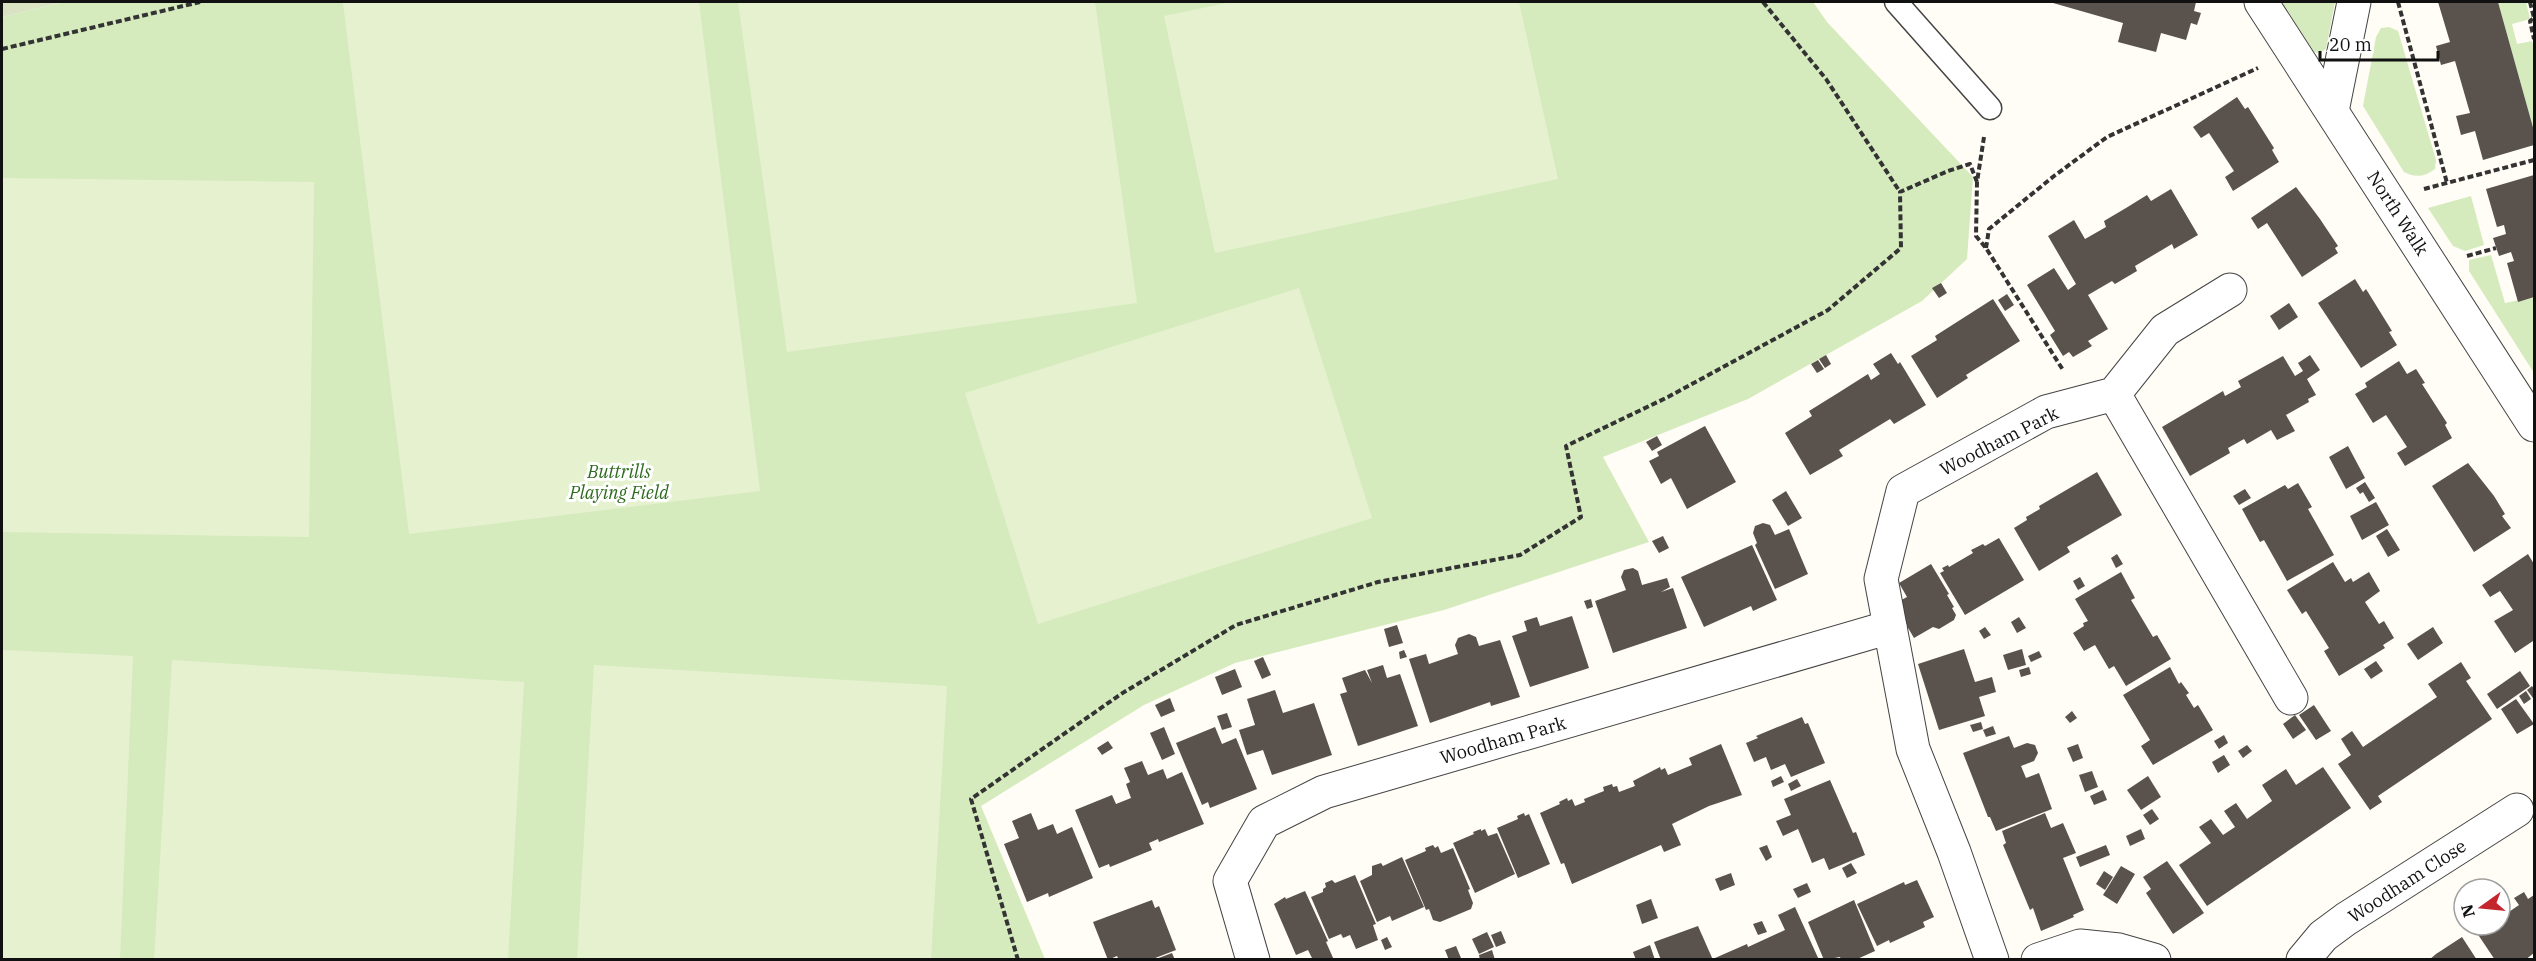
<svg xmlns="http://www.w3.org/2000/svg" width="2536" height="961" font-family="'IBM Plex Serif',serif">
<rect width="100%" height="100%" fill="#fffdf5"/>
<g fill="#d5ebbd">
<path d="M63 2H1813L1827 22 1973 177 1967 259 1922 301 1748 399 1603 457 1649 542 1444 610 1235 663 1144 705 981 806 1045 959H2V17Z"/>
<path d="M2282 2H2335L2326 49 2319 53 2314 52Z"/>
<path d="M2498 2H2526L2530 19 2512 24 2517 44 2532 41 2534 48V131Z"/>
<path d="M2389 27 2398 31 2436 160 2435 169C2424 177 2416 178 2404 172L2363 106 2376 37 2381 28Z"/>
<path d="M2471 196 2484 245 2465 251 2453 246 2428 208Z"/>
<path d="M2491 255 2505 303 2534 297V373L2469 271V260Z"/>
</g>
<path fill="#d9e3c4" d="M2 2H63L2 17Z"/>
<g fill="#e6f2cf">
<path d="M356 2H699L760 491 409 534 343 3Z"/>
<path d="M738 2H1095L1137 303 787 352Z"/>
<path d="M1232 2H1519L1558 179 1215 253 1164 16Z"/>
<path d="M2 178 314 182 309 537 2 532Z"/>
<path d="M1299 288 1372 518 1038 624 965 393Z"/>
<path d="M2 650 133 656 120 959H2Z"/>
<path d="M172 660 524 682 508 959H154Z"/>
<path d="M594 665 947 686 931 959H577Z"/>
</g>
<g fill="#5a524d">
<path d="M2054 2H2196L2194 11 2201 13 2197 25 2191 23 2186 40 2161 33 2156 52 2118 42 2123 23 2053 3Z"/>
<path d="M2438 2H2498L2534 131V145L2483 160 2475 131 2461 135 2456 116 2470 113 2455 61 2441 65 2436 46 2450 42Z"/>
<path d="M2237 97 2245 109 2248 107 2274 148 2272 150 2279 162 2233 191 2225 177 2234 171 2209 133 2201 138 2193 127Z"/>
<path d="M2534 175V297L2518 302 2507 263 2514 261 2511 252 2499 256 2493 238 2506 234 2504 225 2497 227 2486 189Z"/>
<path d="M2296 187 2320 219 2338 246 2335 248 2338 253 2302 277 2267 223 2258 229 2251 218Z"/>
<path d="M2171 189 2198 235 2174 249 2172 244 2135 266 2137 271 2115 284 2112 281 2088 295 2108 329 2088 341 2092 346 2073 357 2069 352 2063 356 2050 335 2055 331 2027 285 2054 268 2068 290 2076 284 2048 236 2074 220 2085 239 2106 227 2104 221 2126 208 2147 195 2151 201Z"/>
<path d="M2355 279 2363 292 2366 289 2392 331 2389 332 2397 345 2361 368 2318 303Z"/>
<path d="M1941 283 1947 293 1939 298 1932 288Z"/>
<path d="M2007 294 2014 305 2005 311 1998 300Z"/>
<path d="M1993 299 2020 341 1966 375 1968 378 1937 398 1911 356 1937 340 1935 336Z"/>
<path d="M2289 303 2298 317 2279 330 2270 316Z"/>
<path d="M1891 353 1898 364 1900 362 1926 405 1894 424 1890 419 1839 450 1843 456 1810 475 1785 433 1812 416 1809 411 1838 393 1868 374 1871 380 1880 374 1873 364Z"/>
<path d="M1826 355 1831 364 1825 368 1819 359Z"/>
<path d="M2310 355 2320 370 2307 379 2316 395 2308 399 2309 402 2286 415 2295 431 2277 440 2271 430 2247 444 2244 439 2228 448 2230 453 2190 476 2162 427 2223 391 2225 396 2241 387 2238 381 2283 356 2295 376 2303 371 2298 363Z"/>
<path d="M1818 360 1824 369 1817 373 1811 364Z"/>
<path d="M2399 361 2407 374 2416 369 2425 383 2422 384 2447 423 2445 425 2452 438 2405 466 2397 453 2407 447 2386 415 2373 423 2355 394 2367 387 2365 383Z"/>
<path d="M1705 426 1736 482 1687 509 1671 478 1661 484 1649 461 1659 456 1657 452Z"/>
<path d="M1657 436 1662 445 1652 451 1646 442Z"/>
<path d="M2348 446 2365 478 2346 489 2329 457Z"/>
<path d="M2468 463 2494 496 2505 514 2502 516 2511 528 2474 552 2432 486Z"/>
<path d="M2097 472 2122 515 2067 547 2070 552 2039 571 2014 528 2027 520 2026 517 2040 509 2039 506Z"/>
<path d="M2365 482 2375 498 2369 502 2363 492 2360 494 2356 488Z"/>
<path d="M2298 483 2312 507 2308 509 2334 555 2287 581 2264 540 2260 542 2242 509 2285 485 2288 489Z"/>
<path d="M2245 489 2251 498 2239 505 2233 496Z"/>
<path d="M1786 491 1802 518 1788 526 1772 500Z"/>
<path d="M2376 502 2389 525 2362 540 2350 516Z"/>
<path d="M1763 523 1770 525 1775 535 1789 529 1808 574 1775 589 1755 545 1757 543 1753 533 1755 526Z"/>
<path d="M2387 529 2400 550 2388 557 2376 536Z"/>
<path d="M1663 536 1669 548 1659 553 1652 541Z"/>
<path d="M1999 538 2024 580 1965 615 1940 573 1944 571 1942 568 1948 565 1949 567 1973 553 1971 550 1983 544 1985 546Z"/>
<path d="M1752 545 1777 600 1753 611 1751 606 1704 627 1681 577Z"/>
<path d="M2117 554 2123 564 2116 568 2111 558Z"/>
<path d="M2528 554 2534 564V644L2533 641 2515 653 2494 621 2513 610 2500 591 2490 597 2482 585Z"/>
<path d="M2333 562 2345 582 2351 578 2353 582 2369 572 2380 591 2365 602 2379 624 2384 621 2394 638 2383 645 2385 648 2339 676 2324 651 2329 648 2306 611 2302 614 2287 590Z"/>
<path d="M1931 564 1949 594 1947 595 1954 607 1952 608 1956 615 1954 620 1939 629 1933 627 1914 638 1894 604 1907 597 1899 583Z"/>
<path d="M1633 568 1638 571 1642 585 1667 578 1670 587 1661 592 1673 588 1687 628 1613 653 1595 601 1626 590 1621 577 1624 570Z"/>
<path d="M2121 572 2135 598 2131 600 2153 637 2157 635 2171 659 2126 686 2114 666 2109 669 2095 645 2084 651 2073 633 2084 626 2083 623 2088 621 2075 599Z"/>
<path d="M2080 577 2085 586 2078 590 2073 581Z"/>
<path d="M1591 599 1593 607 1587 609 1584 601Z"/>
<path d="M1572 616 1589 668 1530 687 1512 636 1527 631 1524 621 1537 617 1540 626Z"/>
<path d="M2019 617 2026 628 2017 633 2011 622Z"/>
<path d="M1397 625 1403 643 1389 647 1384 629Z"/>
<path d="M1985 627 1991 635 1984 639 1979 631Z"/>
<path d="M2433 627 2443 643 2418 660 2407 644Z"/>
<path d="M1469 634 1476 637 1479 646 1500 640 1520 697 1491 706 1490 702 1430 723 1409 659 1426 654 1429 664 1458 654 1455 645 1458 638Z"/>
<path d="M1964 649 1975 682 1992 677 1996 692 1979 697 1985 716 1939 730 1918 664Z"/>
<path d="M2022 649 2026 665 2008 670 2003 655Z"/>
<path d="M1404 650 1407 657 1400 659 1399 652Z"/>
<path d="M2039 651 2042 657 2031 662 2028 656Z"/>
<path d="M1263 657 1271 675 1262 679 1254 661Z"/>
<path d="M2376 661 2383 671 2371 679 2364 669Z"/>
<path d="M2461 662 2471 678 2466 681 2492 719 2378 796 2382 802 2370 810 2338 764 2351 755 2341 739 2352 731 2363 747 2437 697 2428 684Z"/>
<path d="M1383 665 1387 678 1400 674 1418 726 1358 746 1340 694 1347 692 1342 678 1365 670 1372 683 1367 670Z"/>
<path d="M2029 667 2031 674 2021 677 2019 670Z"/>
<path d="M2170 667 2179 684 2181 682 2186 689 2189 693 2186 695 2194 708 2198 705 2213 730 2153 765 2141 746 2150 740 2123 695Z"/>
<path d="M1235 669 1242 687 1222 695 1215 677Z"/>
<path d="M2520 671 2530 686 2497 709 2487 694Z"/>
<path d="M2532 686 2534 689 2533 698 2527 690Z"/>
<path d="M1275 690 1283 713 1314 703 1332 755 1272 775 1263 750 1247 755 1239 730 1255 725 1247 699Z"/>
<path d="M2526 691 2531 699 2524 704 2519 696Z"/>
<path d="M1170 698 1175 711 1161 717 1155 705Z"/>
<path d="M2516 699 2534 724 2517 734 2501 709Z"/>
<path d="M2314 705 2331 731 2316 740 2299 715Z"/>
<path d="M2072 711 2077 718 2070 723 2065 717Z"/>
<path d="M1227 713 1232 727 1222 730 1217 716Z"/>
<path d="M2295 715 2306 730 2293 739 2283 724Z"/>
<path d="M1802 717 1805 724 1808 723 1825 763 1791 777 1785 764 1771 770 1766 757 1754 762 1746 743 1758 738 1756 736Z"/>
<path d="M1981 722 1983 729 1973 732 1970 725Z"/>
<path d="M1993 726 1996 734 1986 737 1983 730Z"/>
<path d="M1164 727 1175 754 1162 760 1150 733Z"/>
<path d="M1215 727 1222 744 1236 738 1257 789 1210 808 1208 802 1202 805 1176 743Z"/>
<path d="M2224 735 2228 743 2219 749 2214 741Z"/>
<path d="M2009 736 2014 748 2027 743 2035 745 2038 753 2034 761 2021 766 2026 778 2039 773 2052 809 1996 831 1990 817H1988L1963 753Z"/>
<path d="M1108 741 1113 748 1102 755 1097 748Z"/>
<path d="M1721 744 1742 795 1709 806 1672 824 1681 845 1664 852 1661 845 1572 884 1564 863 1561 864 1540 813 1560 804 1559 802 1567 798 1568 801 1572 799 1575 806 1585 802 1584 799 1604 791 1603 787 1612 784 1613 787 1617 786 1619 792 1635 786 1633 781 1660 767 1661 770 1665 768 1668 775 1692 765 1689 758Z"/>
<path d="M2078 744 2083 758 2073 762 2067 748Z"/>
<path d="M2247 745 2252 751 2243 758 2238 751Z"/>
<path d="M2224 755 2230 765 2218 773 2212 762Z"/>
<path d="M1142 761 1148 775 1163 769 1167 779 1182 772 1204 824 1159 842 1158 839 1149 843 1152 850 1110 867 1109 864 1099 868 1075 810 1112 795 1116 804 1131 798 1126 784 1130 782 1124 768Z"/>
<path d="M2323 767 2351 808 2207 906 2179 865 2211 843 2199 827 2211 819 2223 835 2235 827 2224 811 2236 803 2247 819 2272 801 2262 785 2286 769 2296 785Z"/>
<path d="M2092 771 2098 787 2085 792 2079 775Z"/>
<path d="M1781 776 1784 782 1773 787 1771 781Z"/>
<path d="M2148 776 2161 797 2141 810 2127 790Z"/>
<path d="M1797 779 1801 786 1791 791 1788 784Z"/>
<path d="M1830 780 1853 833 1856 832 1865 855 1829 870 1824 858 1812 863 1798 829 1783 836 1776 821 1791 815 1784 799Z"/>
<path d="M2103 790 2107 800 2094 805 2090 796Z"/>
<path d="M2152 809 2159 819 2150 825 2143 815Z"/>
<path d="M1031 813 1038 830 1053 824 1057 834 1072 827 1093 878 1049 897 1048 893 1027 902 1004 844 1019 838 1012 821Z"/>
<path d="M1524 813 1525 816 1529 814 1550 864 1518 878 1497 828 1518 819 1517 816Z"/>
<path d="M2045 813 2051 828 2063 823 2076 853 2063 858 2084 910 2073 915 2074 917 2041 931 2033 908 2030 910 2003 845 2006 843 2002 831Z"/>
<path d="M1481 829V831L1485 829 1488 836 1497 833 1515 874 1475 893 1453 843 1474 834 1473 832Z"/>
<path d="M2141 829 2145 839 2130 846 2126 836Z"/>
<path d="M1433 845 1435 848 1438 846 1441 853 1453 848 1470 889 1468 890 1473 903 1471 909 1440 922 1433 920 1429 909 1426 910 1405 860 1426 851 1425 848Z"/>
<path d="M1767 845 1772 857 1766 861 1759 848Z"/>
<path d="M2106 845 2110 855 2080 867 2076 857Z"/>
<path d="M1402 857 1424 907 1392 921 1390 916 1377 922 1360 881 1372 875V866L1381 863 1383 866Z"/>
<path d="M2167 861 2204 913 2173 934 2146 893 2151 889 2143 877Z"/>
<path d="M1851 863 1857 873 1847 878 1842 868Z"/>
<path d="M2121 866 2135 874 2117 904 2103 895Z"/>
<path d="M2104 871 2113 877 2105 890 2096 884Z"/>
<path d="M1731 873 1735 885 1720 891 1715 879Z"/>
<path d="M1355 875 1376 924 1373 925 1378 940 1356 949 1350 935 1343 938 1341 934 1329 939 1311 897 1323 892V889L1326 887 1325 883 1332 880 1335 883Z"/>
<path d="M1917 880 1934 917 1923 922 1925 927 1890 943 1889 940 1877 946 1857 904 1904 882 1905 885Z"/>
<path d="M1807 883 1811 892 1798 898 1793 889Z"/>
<path d="M1305 891 1328 941 1326 942 1334 960H1313L1308 950 1296 955 1274 904 1285 897 1286 899Z"/>
<path d="M2524 892 2528 899 2534 895V953L2525 960H2495L2477 933 2489 925H2500V912L2503 916 2519 905 2514 898Z"/>
<path d="M1651 899 1658 918 1642 924 1636 905Z"/>
<path d="M1152 900 1155 908 1159 906 1176 950 1150 960H1119L1117 956 1108 960 1093 922Z"/>
<path d="M1854 900 1875 951 1855 960H1841L1840 957 1824 960 1808 922Z"/>
<path d="M1795 907 1819 960H1715V958L1747 944 1748 947 1785 930 1778 915Z"/>
<path d="M1762 921 1767 932 1758 935 1753 924Z"/>
<path d="M1698 926 1713 960H1661L1654 942Z"/>
<path d="M1501 931 1506 943 1496 947 1491 935Z"/>
<path d="M1487 932 1494 947 1479 954 1472 939Z"/>
<path d="M1387 937 1392 947 1385 950 1381 940Z"/>
<path d="M2462 937 2477 960H2429L2436 954Z"/>
<path d="M1650 945 1655 960H1636L1633 952Z"/>
<path d="M1456 946 1461 958 1449 960 1445 950Z"/>
<path d="M1492 950 1495 960H1480L1479 955Z"/>
<path d="M1172 953 1175 960H1156V959Z"/>
</g>
<g fill="none" stroke-linecap="round" stroke-linejoin="round">
<g stroke="#444" stroke-width="25">
<path id="service" d="M1896 2 1990 108"/>
</g>
<g stroke="#444" stroke-width="35">
<g id="minor">
<path d="M2261 2 2534 425"/>
<path d="M2332 111 2354 2"/>
<path d="M2114 394 2291 698"/>
<path d="M1253 960 1230 881 1264 822 1324 792 1890 627"/>
<path d="M1992 960 1954 852 1913 749 1890 627 1881 579 1903 491 2046 412 2114 394 2165 330 2230 290"/>
<path d="M2038 960 2080 946 2119 950 2154 960"/>
<path d="M2303 960 2323 936 2346 919 2517 810"/>
</g>
</g>
<g stroke="#333" stroke-width="4" stroke-dasharray="6 3" stroke-linecap="butt">
<path d="M1763 2 1826 79 1900 192"/>
<path d="M2398 2 2447 183"/>
<path d="M2530 2 2534 18 2530 21 2534 39"/>
<path d="M2 49 200 2"/>
<path d="M1984 137 1977 182 1976 236 1986 248 2063 370"/>
<path d="M2424 189 2534 160"/>
<path d="M1986 248 1989 229 2054 176 2107 137 2258 68"/>
<path d="M2467 256 2496 248"/>
<path d="M1018 960 971 799 1121 694 1236 625 1378 582 1520 555 1581 517 1566 446 1668 397 1828 310 1901 248 1900 192 1948 171 1970 164 1977 182"/>
</g>
<use href="#service" stroke="#fff" stroke-width="22"/>
<use href="#minor" stroke="#fff" stroke-width="33"/>
</g>
<g text-anchor="middle" dominant-baseline="central" stroke-width="6" stroke-linejoin="round" paint-order="stroke">
<g font-size="18" fill="#111" stroke="#fff">
<text transform="translate(2398 213) rotate(57)">North Walk</text>
<text transform="translate(1999 441) rotate(-27)">Woodham Park</text>
<text transform="translate(1503 740) rotate(-16)">Woodham Park</text>
<text transform="translate(2407 881) rotate(-33)">Woodham Close</text>
</g>
<g font-size="18" font-style="italic" fill="#2f6b1f" stroke="#fff">
<text x="619" y="471">Buttrills<tspan x="619" dy="21">Playing Field</tspan></text>
</g>
</g>
<rect width="2536" height="961" fill="none" stroke="#111111" stroke-width="6"/>
<g transform="translate(2482 907) rotate(255)"><circle r="28" fill="#ffffff" stroke="#a0a0a0" stroke-width="1.5"/>
<path d="M0-4.5L10 22L0 15L-10 22Z" fill="#c4262e"/>
<text y="-9" font-size="16" font-weight="bold" text-anchor="middle" fill="#111111">N</text>
</g>
<path d="M2320 51v9h118v-9" fill="none" stroke="#111111" stroke-width="3"/>
<text x="2329" y="51" font-size="18" fill="#111111" stroke="#ffffff" stroke-width="4.5" paint-order="stroke">20 m</text>
</svg>
